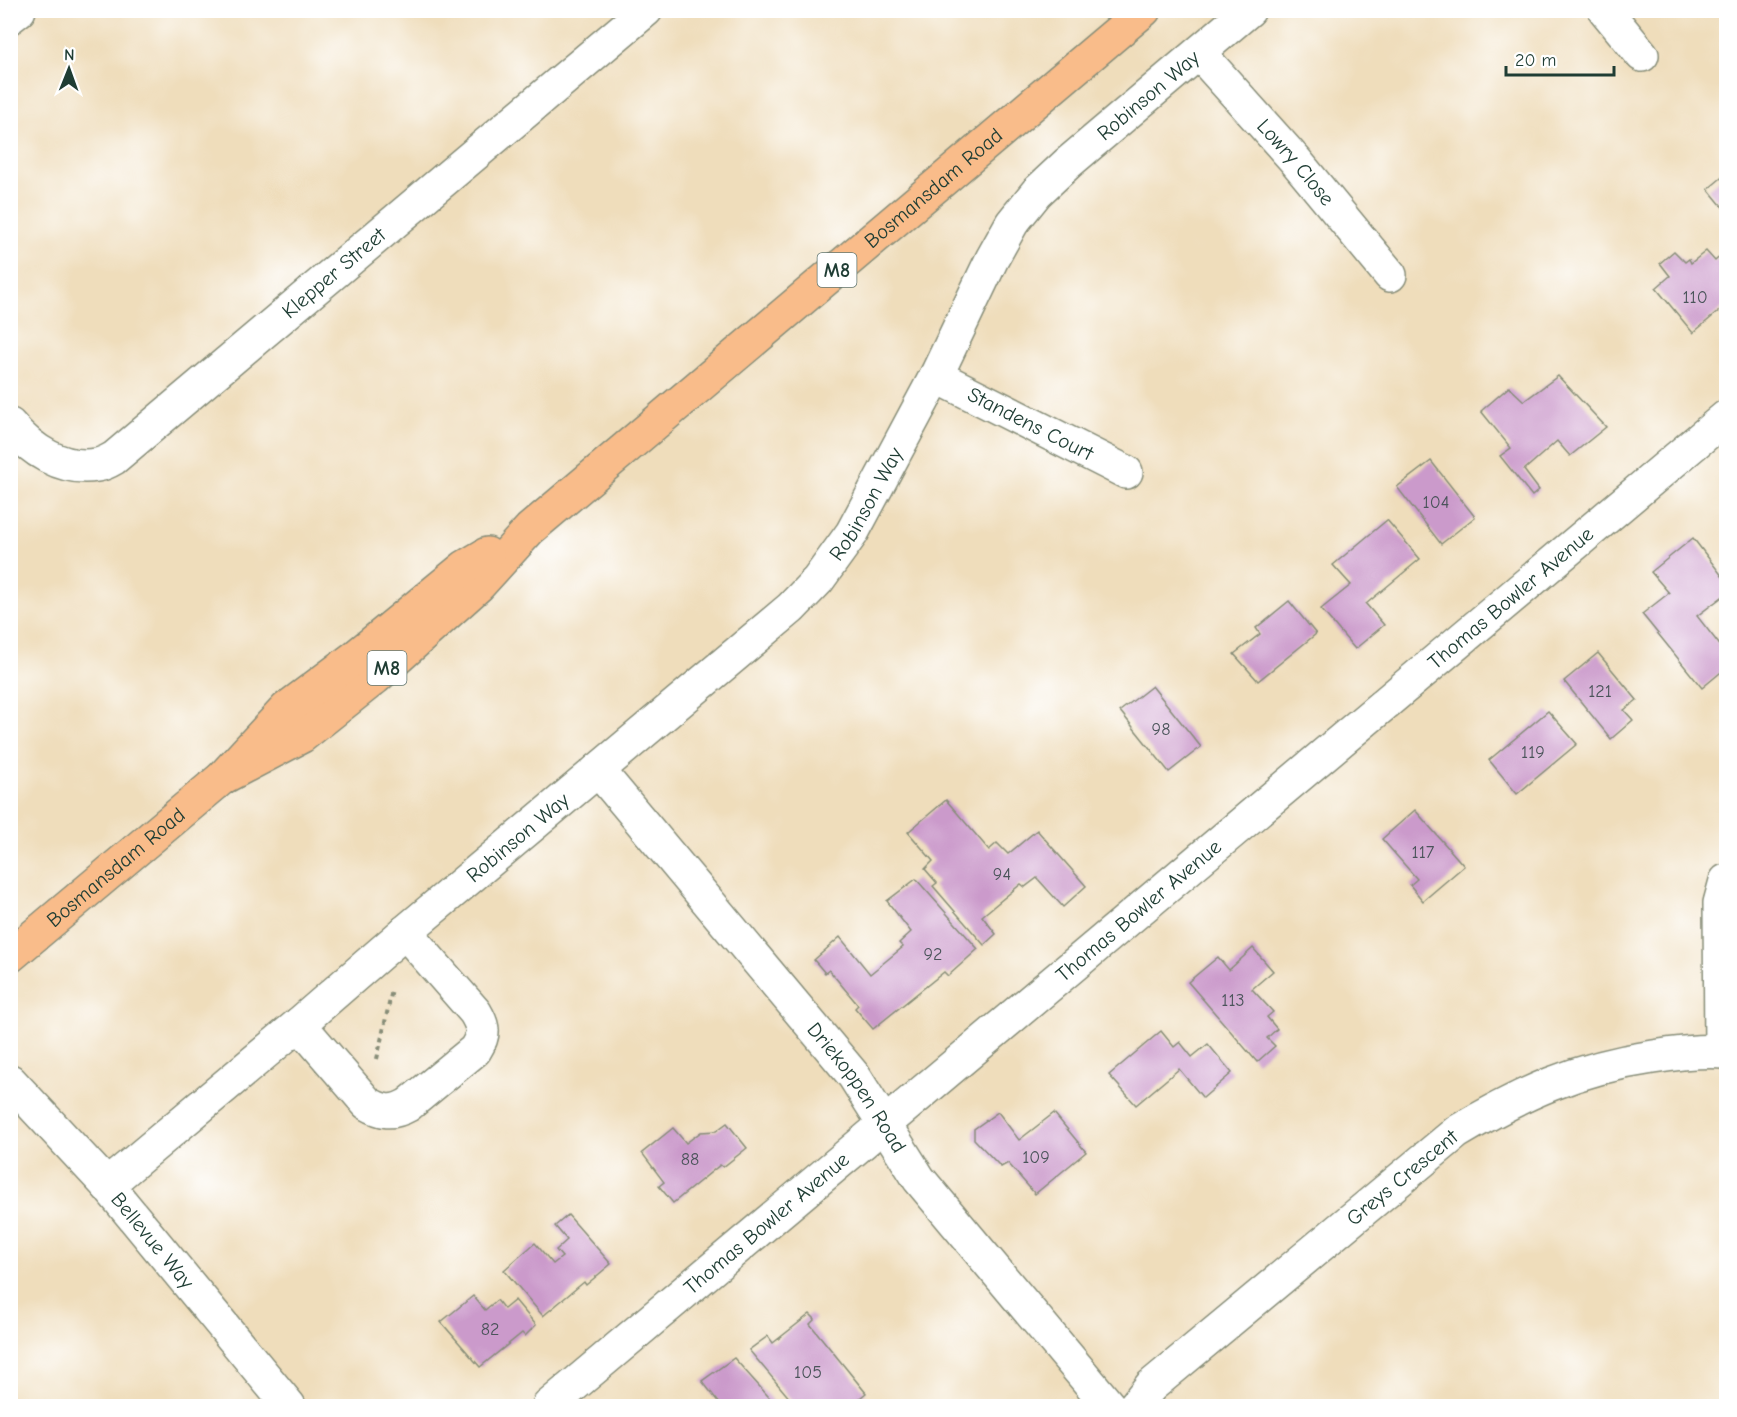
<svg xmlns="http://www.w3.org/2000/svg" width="1737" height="1417" font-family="'Comic Neue',sans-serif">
<rect width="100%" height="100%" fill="#fff"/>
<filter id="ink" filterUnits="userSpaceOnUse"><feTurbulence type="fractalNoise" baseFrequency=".0167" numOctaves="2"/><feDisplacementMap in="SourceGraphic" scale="12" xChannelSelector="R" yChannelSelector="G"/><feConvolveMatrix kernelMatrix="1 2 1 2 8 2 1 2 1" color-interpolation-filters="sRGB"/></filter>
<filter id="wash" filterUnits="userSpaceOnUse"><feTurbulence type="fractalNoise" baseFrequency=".008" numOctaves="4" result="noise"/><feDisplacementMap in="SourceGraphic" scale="24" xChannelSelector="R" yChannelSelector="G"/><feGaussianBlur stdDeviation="1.35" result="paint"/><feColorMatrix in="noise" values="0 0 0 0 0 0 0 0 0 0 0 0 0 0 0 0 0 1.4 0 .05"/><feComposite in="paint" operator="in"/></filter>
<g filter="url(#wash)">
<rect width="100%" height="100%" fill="#efddbb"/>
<g id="blocks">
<g fill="#cb9acb">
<path d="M1726 174V211L1708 189Z"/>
<path d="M1674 251 1685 262 1689 259 1691 263 1706 251 1715 261 1726 251V305L1693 333 1656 288 1670 276 1660 263Z"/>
<path d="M1558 376 1606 427 1570 456 1557 441 1524 470 1539 490 1532 496 1500 456 1511 448 1481 411 1509 387 1524 401Z"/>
<path d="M1431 461 1475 517 1441 544 1397 487Z"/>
<path d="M1387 520 1420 559 1366 604 1384 625 1355 649 1321 609 1351 585 1333 565Z"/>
<path d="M1693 538 1726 581V594L1697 616 1726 653V668L1702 688 1642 614 1669 593 1651 572Z"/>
<path d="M1289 601 1316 634 1258 681 1234 654 1260 634 1256 628Z"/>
<path d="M1598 653 1637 700 1624 710 1633 720 1611 739 1564 681Z"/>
<path d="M1152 686 1201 747 1169 772 1120 711Z"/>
<path d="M1548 711 1577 744 1517 794 1489 760Z"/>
<path d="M946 800 989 850 997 843 1008 854 1037 830 1086 886 1063 907 1037 878 1025 887 1021 884 982 916 996 934 984 945 933 886 937 883 925 869 933 861 908 832Z"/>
<path d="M1415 810 1464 866 1423 901 1410 885 1417 879 1382 839Z"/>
<path d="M916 879 978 949 948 976 944 972 873 1029 855 1008 858 1005 829 970 825 973 814 960 840 937 870 974 903 947 899 943 911 932 887 901Z"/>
<path d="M1253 948 1273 971 1252 989 1273 1012 1267 1017 1277 1029 1267 1038 1275 1046 1257 1062 1188 982 1218 957 1229 970Z"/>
<path d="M1161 1031 1174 1047 1180 1042 1192 1057 1208 1044 1232 1073 1203 1098 1179 1069 1136 1105 1109 1075Z"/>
<path d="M998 1112 1019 1140 1054 1113 1086 1152 1035 1194 1008 1163 1001 1167 974 1139V1129Z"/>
<path d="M727 1123 747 1148 723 1167 720 1165 673 1203 659 1186 664 1182 642 1153 673 1128 686 1143 701 1132 716 1131Z"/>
<path d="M568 1215 611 1264 586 1285 584 1282 543 1316 504 1270 535 1243 553 1264 562 1257 556 1250 567 1240 555 1226Z"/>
<path d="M473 1296 485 1310 497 1300 504 1309 515 1300 536 1325 525 1336 522 1333 480 1367 441 1322Z"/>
<path d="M810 1314 815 1319 810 1324 866 1393 850 1406H796L749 1350 768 1336 773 1343Z"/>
<path d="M734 1358 776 1405 774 1406H718L720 1404 702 1381Z"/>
</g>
</g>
</g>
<g filter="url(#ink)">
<use href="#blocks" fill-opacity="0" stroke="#878d78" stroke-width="1.5"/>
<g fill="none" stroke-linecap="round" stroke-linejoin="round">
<g stroke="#878d78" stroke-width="36">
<g id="street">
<path d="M1605 10 1642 55"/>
<path d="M10 17 19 10"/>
<path id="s1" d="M1199 53 1295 160 1390 275"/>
<path id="s2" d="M936 376 1126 472"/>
<path id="s3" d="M10 425C31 450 62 471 97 465 103 464 109 461 114 458L646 10"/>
<path id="s4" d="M598 770 854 1076 919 1179 1109 1406"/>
<path d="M299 1024 367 1103C382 1112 392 1114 408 1105L475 1050C485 1034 484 1027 475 1012L405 932"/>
<path d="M1721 1051 1720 903 1726 881"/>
<path id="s5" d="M10 1081 107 1185 289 1406"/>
<path id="s6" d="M107 1185 299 1024 405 932 791 608 818 580 852 533 936 376 992 259 1012 223 1037 192 1068 163 1249 10"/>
<path id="s7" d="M549 1406 1726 417"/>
<path id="s8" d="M1135 1406 1151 1386 1457 1132C1522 1093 1577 1068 1653 1057 1677 1053 1702 1050 1726 1052"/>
</g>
</g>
<g stroke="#878d78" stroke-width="36">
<g id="primary">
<path id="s9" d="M222 778 302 736 375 678 479 585 530 529 1144 10"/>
<path id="s10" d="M10 956 222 778 286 709 354 658 465 567 487 554"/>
</g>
</g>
<path stroke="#878d78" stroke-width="4" stroke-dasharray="4.5 4.5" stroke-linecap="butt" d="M377 1059 392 990"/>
<use href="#street" stroke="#fff" stroke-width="33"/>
<use href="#primary" stroke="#f9bc8a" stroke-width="33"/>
</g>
</g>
<g text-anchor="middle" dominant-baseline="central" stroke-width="5" stroke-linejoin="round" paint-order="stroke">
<g font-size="18" fill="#4a545a">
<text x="1695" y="297">110</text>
<text x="1436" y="502">104</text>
<text x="1600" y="691">121</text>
<text x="1161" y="729">98</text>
<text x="1533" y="752">119</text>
<text x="1423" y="852">117</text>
<text x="1002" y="874">94</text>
<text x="933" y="954">92</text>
<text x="1233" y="1000">113</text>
<text x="1036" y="1157">109</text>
<text x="690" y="1159">88</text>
<text x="490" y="1329">82</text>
<text x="808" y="1372">105</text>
</g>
<g fill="#fff" stroke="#627771" stroke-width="1.5">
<rect x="817.5" y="253" width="39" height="34" rx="4.5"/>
<rect x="367.5" y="651" width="39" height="34" rx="4.5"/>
</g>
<g font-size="20" font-weight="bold" fill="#1f3d34">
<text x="837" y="270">M8</text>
<text x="387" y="668">M8</text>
</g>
<g font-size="21" fill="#1f3d34" stroke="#fff">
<text stroke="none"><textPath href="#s6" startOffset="1528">Robinson Way</textPath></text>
<text stroke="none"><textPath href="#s1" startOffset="146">Lowry Close</textPath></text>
<text stroke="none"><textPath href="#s9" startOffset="927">Bosmansdam Road</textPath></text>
<text stroke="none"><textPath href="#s3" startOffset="406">Klepper Street</textPath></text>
<text stroke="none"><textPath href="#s2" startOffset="106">Standens Court</textPath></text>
<text stroke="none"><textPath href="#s6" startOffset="1024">Robinson Way</textPath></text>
<text stroke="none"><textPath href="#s7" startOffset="1256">Thomas Bowler Avenue</textPath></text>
<text stroke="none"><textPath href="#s6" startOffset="538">Robinson Way</textPath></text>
<text stroke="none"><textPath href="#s10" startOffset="138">Bosmansdam Road</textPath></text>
<text stroke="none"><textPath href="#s7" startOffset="770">Thomas Bowler Avenue</textPath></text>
<text stroke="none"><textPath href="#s4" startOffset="410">Driekoppen Road</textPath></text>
<text stroke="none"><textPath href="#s8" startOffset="352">Greys Crescent</textPath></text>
<text stroke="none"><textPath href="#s7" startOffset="284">Thomas Bowler Avenue</textPath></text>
<text stroke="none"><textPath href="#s5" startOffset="214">Bellevue Way</textPath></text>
</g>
</g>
<rect width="1737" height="1417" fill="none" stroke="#fff" stroke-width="36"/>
<g transform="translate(69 69) rotate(1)" stroke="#ffffff" stroke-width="4.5" paint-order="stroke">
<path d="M0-4.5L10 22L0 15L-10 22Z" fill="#1f3d34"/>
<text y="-9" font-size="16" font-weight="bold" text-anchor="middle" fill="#1f3d34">N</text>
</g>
<path d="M1506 66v9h108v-9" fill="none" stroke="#1f3d34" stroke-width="3"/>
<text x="1515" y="66" font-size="18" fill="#1f3d34" stroke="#ffffff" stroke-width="4.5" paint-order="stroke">20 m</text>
</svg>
